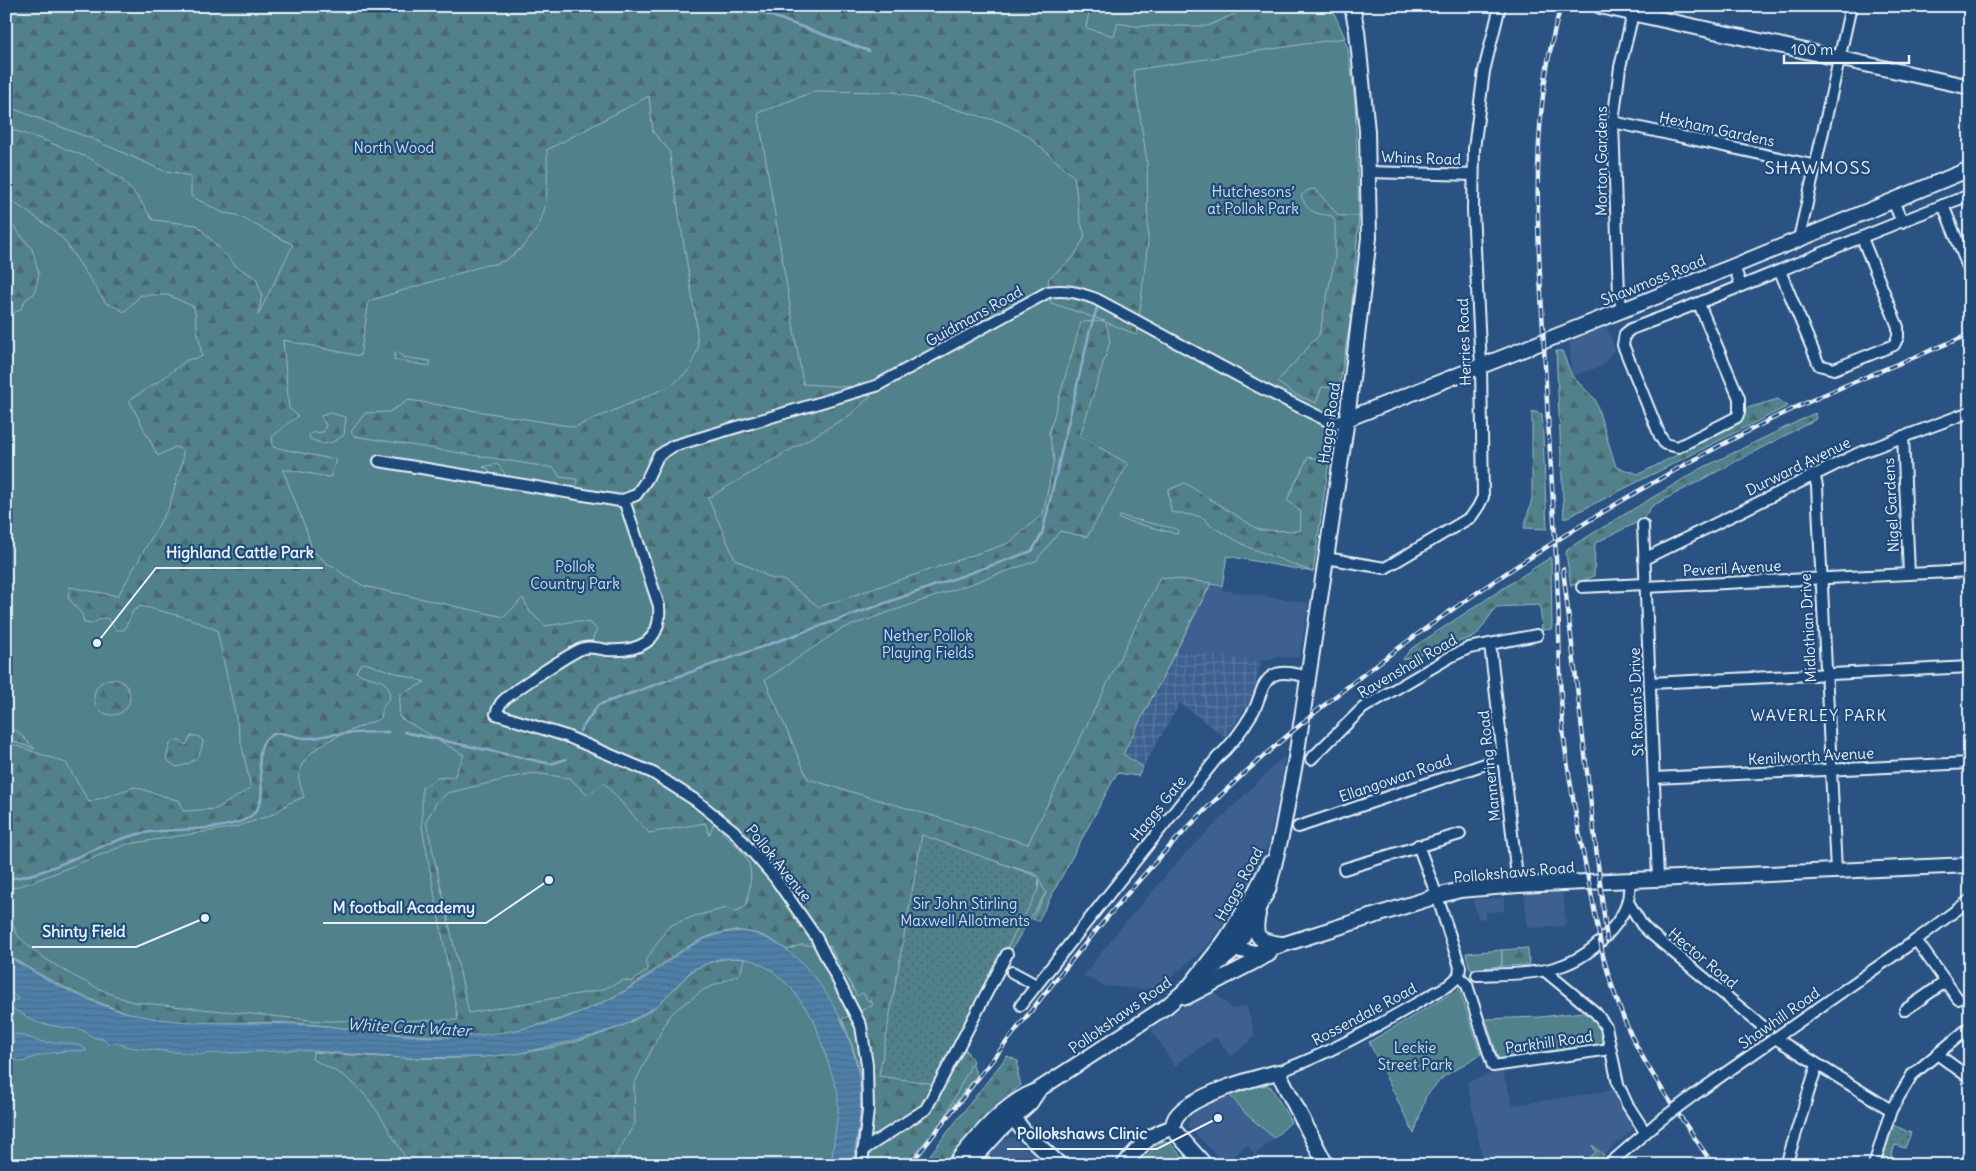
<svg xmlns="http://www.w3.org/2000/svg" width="1976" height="1171" font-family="Delius,sans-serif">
<defs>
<pattern id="industrial-grid" width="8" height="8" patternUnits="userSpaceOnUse" patternTransform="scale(1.25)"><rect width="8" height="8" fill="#3c6190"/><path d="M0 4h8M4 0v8" fill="none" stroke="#5878a0"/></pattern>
<pattern id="forest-firs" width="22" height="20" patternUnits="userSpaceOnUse" patternTransform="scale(1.25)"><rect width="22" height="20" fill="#51818b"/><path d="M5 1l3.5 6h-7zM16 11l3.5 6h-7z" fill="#4c676e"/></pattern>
<pattern id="garden-dots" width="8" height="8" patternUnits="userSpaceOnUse" patternTransform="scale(1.25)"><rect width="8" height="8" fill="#51818b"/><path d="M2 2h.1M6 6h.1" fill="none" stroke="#4c676e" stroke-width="1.8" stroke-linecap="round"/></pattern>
<pattern id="water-rules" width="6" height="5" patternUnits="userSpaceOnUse" patternTransform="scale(1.25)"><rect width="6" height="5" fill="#4e80a9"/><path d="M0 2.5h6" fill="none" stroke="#4b6a83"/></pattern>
</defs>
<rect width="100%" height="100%" fill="#2a5383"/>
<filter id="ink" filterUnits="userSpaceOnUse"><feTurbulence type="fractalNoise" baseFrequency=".02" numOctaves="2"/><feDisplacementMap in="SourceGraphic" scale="10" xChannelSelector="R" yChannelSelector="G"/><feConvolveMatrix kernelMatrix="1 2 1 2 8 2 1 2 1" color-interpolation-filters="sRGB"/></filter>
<g filter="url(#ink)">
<g fill="#3c6190">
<path d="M1606 325 1615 349 1602 366 1572 376 1569 340Z"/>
<path d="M1211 584 1222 586V590L1309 603 1299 658 1280 657 1255 661 1189 653 1177 649Z"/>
<path d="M1284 756 1282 780 1270 838 1256 877 1240 902 1206 947 1157 990 1104 986 1083 976 1119 930 1184 855Z"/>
<path d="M1563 893 1566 926 1527 928 1525 894Z"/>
<path d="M1504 898V911L1486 912V918L1479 919 1473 901 1475 899Z"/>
<path d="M1213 991 1232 1009 1247 1006 1255 1036 1231 1057 1216 1037 1180 1061 1175 1067 1151 1029 1181 1008Z"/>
<path d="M1502 1070 1513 1105 1613 1090 1632 1124 1633 1129 1604 1155 1600 1150 1593 1146 1596 1152 1581 1165H1547L1539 1156 1483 1162 1467 1082Z"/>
<path d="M1228 1093 1246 1114 1274 1138 1255 1155 1247 1145 1225 1163 1188 1127 1190 1115Z"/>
<path d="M1010 1137 1014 1138 1044 1165H980L1001 1142Z"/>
</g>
<path fill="url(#industrial-grid)" d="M1177 649 1189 653 1261 661 1253 696 1226 738 1180 703 1143 767 1123 755Z"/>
<g fill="#51818b" stroke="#9cb9c2">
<path d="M6 6H1331L1348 49 1355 101 1359 216 1351 317 1339 388 1313 572 1227 556 1222 586 1211 584 1075 844 998 972 962 1040 977 1075 906 1165H6Z"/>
<path d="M1502 950V966L1470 969 1466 953Z"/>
<path d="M1459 989 1481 1054 1443 1077 1426 1096 1414 1134 1369 1042Z"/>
<path d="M1582 1012C1600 1021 1600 1027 1603 1046L1499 1061 1486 1019 1540 1017Z"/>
<path d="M1266 1085 1271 1087 1291 1122 1274 1138 1246 1114 1228 1093Z"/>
<path d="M1165 1142 1171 1144 1189 1165H1138L1158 1144Z"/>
</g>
<g fill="url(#forest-firs)" stroke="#9cb9c2" fill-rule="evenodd">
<path d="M6 6H1090L1086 28 1114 36 1118 23 1134 26H1208L1252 6H1331L1345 38 1133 70 1147 162 1148 241 1137 335 1106 322 1110 342 1080 436 1128 464 1087 537 1060 531 1036 561 841 629 765 680 808 779 1028 844 1160 577 1211 583 1123 754 1143 767 1138 776 1117 773 1038 921 1032 919 1046 893 1036 874 923 840 957 1038 973 1061 945 1117 906 1165H854C857 1138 863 1110 861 1083 859 1061 850 1040 842 1019L873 1005 871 1000 868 1001 863 993 857 996 830 946 801 945 787 950C777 943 767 936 754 933 703 919 659 972 619 994 582 1014 542 1026 501 1033 437 1042 371 1030 307 1024 274 1021 241 1024 207 1023 182 1022 153 1021 129 1013 86 1000 45 979 6 954V742L66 763 89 802 135 787 180 801 183 811 216 809 251 788 217 630 188 618 141 606 133 611 124 630H116L108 619 103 618 91 624 84 623 82 614 68 598 69 587 118 596 169 507 183 459 182 450 175 447 158 456 129 400 158 382 187 360 202 357 194 307 168 295H141L124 312 118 308 106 303 63 239 51 228 6 197V128L41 139 89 158 121 179 137 196 153 220 197 225 237 267 256 278 262 295 258 315 293 245 237 215 223 213 191 196V177L175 172 164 171 90 138 6 106ZM815 91 895 92 1001 122 1027 135 1074 177 1080 219 1085 236 1073 258 1048 279 1051 303 1105 321 1081 322 1049 433 1054 459 1043 514 1009 543 819 607 785 581 771 578 735 559 708 498 850 415 871 396 867 388 803 384 758 113ZM649 96 653 132 669 150 696 321 698 349 690 369 671 386 575 427 409 400 389 412 365 413 351 432 354 436 554 468 560 477 577 479 576 493 619 498 630 502 661 595 664 612 638 651 591 652 593 637 597 630 591 623 575 621 546 626 530 612 523 598 504 617 364 586 344 575 335 567 328 564 312 550 307 532 283 470H291L328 477 331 476 336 460 273 447 272 437C281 430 288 422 298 416L289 408 283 340 360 356 369 301 486 265C502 264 507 260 519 250 552 221 547 190 547 150ZM364 663 425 682 400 695 399 717 464 755 454 777 437 778 422 788V827L458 1020 321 1021 133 1002C102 993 36 959 17 934 12 927 9 903 7 893L9 889 35 881 128 844 236 827 274 814 289 803 304 797C302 790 298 781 299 774 304 743 356 730 381 718L383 707 389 699C393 676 370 681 356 672L360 665ZM532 773 570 778 587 795 604 783 649 833 705 823 709 835 717 816 729 823 722 832C753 861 755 864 746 906L735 912 727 908 695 916 669 926 645 961 648 970 631 982 624 980 601 990 469 1013 426 821 436 803 447 793Z"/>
<path d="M1315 189 1339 216H1359L1351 317 1339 388 1322 387 1316 403 1294 394 1277 382 1319 335 1335 258V222L1332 216C1315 213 1309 214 1301 196L1308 190Z"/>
<path d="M6 220 11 223 32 249 39 274 34 294 26 299 21 309 6 317Z"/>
<path d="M1556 351H1562L1572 376 1595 399 1616 467 1639 474 1740 423 1744 409 1778 399 1788 406 1564 519Z"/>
<path d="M1532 411 1542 414 1547 529 1524 528 1532 499Z"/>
<path d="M330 413 346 417 344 435C329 445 327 446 310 439L309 435 311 433 323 432 326 425 321 416Z"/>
<path d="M1815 413 1816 419 1652 506 1642 520 1595 543 1594 576 1571 586 1566 554 1567 549 1700 469Z"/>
<path d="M1308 457 1329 461 1313 572 1248 547 1211 526 1203 517 1171 512 1168 490 1185 483 1259 530 1300 531 1301 512 1287 500Z"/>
<path d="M1551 557 1552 629 1542 630 1540 605 1496 607 1476 636 1402 660 1412 648Z"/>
<circle cx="112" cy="697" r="18"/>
<path d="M6 728 17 731 35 749 6 739Z"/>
<path d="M191 736H198L203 741C201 758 192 764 176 767L166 759 170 744C177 739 179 740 186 745Z"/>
<path d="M1528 948 1529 965 1502 966V950Z"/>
<path d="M734 958 744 959 741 971 738 975 705 989 678 1008 668 1018 634 1084 635 1123 610 1165H410C393 1139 376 1102 352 1082 341 1073 325 1066 312 1059L313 1052C416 1061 526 1067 624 1025 641 1018 657 1007 670 993 678 986 686 975 695 969 707 962 720 959 734 958Z"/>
<path d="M1007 1056 1018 1061V1074L1021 1085 992 1110 945 1165H922Z"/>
<path d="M1592 1145 1604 1155 1593 1165H1581L1596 1152Z"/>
</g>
<g fill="url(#garden-dots)" stroke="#9cb9c2">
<path d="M395 352 400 353 402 357 430 361V366L394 360Z"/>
<path d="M497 464 505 474 504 475 508 480 487 478 489 469 483 467Z"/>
<path d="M1120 516 1177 529 1178 532 1177 534 1124 520 1119 519Z"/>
<path d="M922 835 1039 877 1038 890 935 1084 879 1076Z"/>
<path d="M1893 1125 1911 1133 1905 1148 1895 1145 1890 1160 1900 1163V1165H1888L1881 1163Z"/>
</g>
<g fill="url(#water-rules)" stroke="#8cadc9">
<path d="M741 931C807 939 854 1025 860 1085 863 1111 856 1139 853 1165H831L838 1112V1093L814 1020 792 989 773 971 755 961 740 958 718 959 692 970 658 1005 624 1025 592 1036 521 1053 484 1057 405 1058 299 1050 201 1054 172 1052 129 1047 116 1043 108 1044 104 1039 95 1038 80 1029 66 1028 38 1023 9 1007 10 1002 19 999 6 990V955C45 980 88 1004 133 1014 186 1027 241 1021 295 1024 341 1026 386 1035 431 1037 464 1038 499 1034 531 1027 543 1024 555 1023 565 1018 589 1009 614 999 635 985 671 962 695 933 741 931Z"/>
<path d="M12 1034C24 1034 32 1040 43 1042 53 1043 82 1041 87 1051 67 1050 41 1052 23 1062 14 1060 16 1058 6 1064V1049L14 1043Z"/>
</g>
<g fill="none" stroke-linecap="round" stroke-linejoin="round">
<g stroke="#8cadc9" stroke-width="2.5">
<path d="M744 6 869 51"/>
<path d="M580 731 598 705 1032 551 1042 534 1090 330 1097 308"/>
<path d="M404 732 551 764 566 759"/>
<path d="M6 879C55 875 95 843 143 833 170 828 225 832 248 818 278 800 246 756 268 737 280 728 293 738 305 738 315 739 325 735 335 734 353 733 371 732 388 732"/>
</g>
<g stroke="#e8f1f8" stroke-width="14">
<g id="street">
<path d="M1613 122 1816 166"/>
<path d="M1369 172 1473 175"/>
<path d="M1893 201 1902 222"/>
<path d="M1943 205 1970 272"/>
<path d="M1799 239 1851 6"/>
<path d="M1734 266 1741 286"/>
<path d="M1780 271 1819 365 1834 369 1894 345 1898 337V327L1862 238"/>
<path d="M1699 304 1739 398V412L1737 417 1678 447 1665 444 1660 436 1623 345 1625 334 1631 329C1745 287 1856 237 1970 195"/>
<path d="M1622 310 1619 294 1613 122 1620 67 1633 14"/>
<path d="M1903 436 1909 574"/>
<path d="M379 461 620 501 636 495 647 479 658 456 673 446 876 386 1048 292C1066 289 1080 293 1096 299L1259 387 1330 422H1337L1347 419"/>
<path d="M1814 474 1817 486 1836 871"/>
<path d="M624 500 659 606C662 642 639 652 607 650 601 649 591 646 584 648 573 651 508 694 501 703 499 706 497 711 496 714L566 736 653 773 695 800 734 831 775 878 816 937 861 1026 867 1065 868 1110 862 1165"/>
<path d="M1643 525 1658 878"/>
<path d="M1326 558 1385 568 1471 517 1478 507 1483 497 1481 366 1473 210 1474 149 1484 71 1500 6"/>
<path d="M1644 559 1857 454 1970 412"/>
<path d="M1582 587 1645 584"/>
<path d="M1645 587 1970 571"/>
<path d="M1490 644 1518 885"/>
<path d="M1650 683 1970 667"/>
<path d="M1311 759 1363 708 1452 656 1469 648 1537 635"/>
<path d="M1654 778 1970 763"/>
<path d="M1298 827 1503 758"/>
<path d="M1418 845 1437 896 1460 967 1459 976 1467 985 1493 1066 1610 1049"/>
<path d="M1344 869 1460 834"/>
<path d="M1628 902 1642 925 1649 932 1767 1030"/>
<path d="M1916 940 1958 999"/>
<path d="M1545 971 1596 1013 1606 1027 1618 1084 1627 1104 1645 1132"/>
<path d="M1012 972 1036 985"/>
<path d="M1477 975C1532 973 1574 976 1612 929 1625 913 1631 900 1629 880"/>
<path d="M1021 1005 1217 758C1232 745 1243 729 1253 712 1260 701 1261 681 1274 675 1284 670 1299 675 1309 677"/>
<path d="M1905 1010 1945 982"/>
<path d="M1775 1038 1891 1110"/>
<path d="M1937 1054 1970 1078"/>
<path d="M1278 1072C1338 1051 1393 1016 1449 985L1459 976"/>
<path d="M1694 1095 1916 940 1970 900"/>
<path d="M863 1150 926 1109 1007 954"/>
<path d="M1608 1165 1658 1122"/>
<path d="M1786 1165 1817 1065"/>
<path d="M1874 1165 1891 1110 1912 1075 1970 1027"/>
</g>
</g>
<g stroke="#e8f1f8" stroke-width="18">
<g id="secondary">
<path d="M1600 6 1970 87"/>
<path d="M1347 419 1734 266 1970 169"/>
<path d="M1258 914C1253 939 1259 941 1281 944"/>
<path d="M1225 941 1236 949 1256 953 1437 896 1460 890 1518 885 1970 865"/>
<path d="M1189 987 1236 949 1268 890 1282 832 1296 758 1347 419 1369 238 1367 131 1357 31 1352 6"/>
<path d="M1186 997 1269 954"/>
<path d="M1013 1117 1025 1133 1060 1165"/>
<path d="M1172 1128C1173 1125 1174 1120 1176 1117 1189 1096 1254 1078 1278 1072L1326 1165"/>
<path d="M1172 1128 1205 1165"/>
<path d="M954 1165C978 1136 1003 1104 1038 1090L1167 1006 1189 987 1225 941 1251 900 1270 863"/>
<path d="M968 1165 1001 1129 1030 1103 1038 1091"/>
<path d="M1124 1165C1140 1147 1148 1134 1172 1128"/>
</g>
</g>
<use href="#street" stroke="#1f4a7a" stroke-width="10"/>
<use href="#secondary" stroke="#1f4a7a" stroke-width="14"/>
<g stroke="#e8f1f8" stroke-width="4.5">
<g id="rail">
<path d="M1561 6C1525 126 1540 260 1546 384 1550 456 1555 528 1558 600 1560 646 1559 693 1564 739 1573 812 1590 884 1603 956 1611 984 1620 1013 1633 1039 1655 1083 1686 1124 1713 1165"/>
<path d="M1563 569 1607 941"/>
<path d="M910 1165C954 1108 998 1053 1042 997 1099 926 1157 855 1224 792 1304 717 1388 653 1478 592 1569 530 1663 474 1762 424 1829 390 1900 364 1970 334"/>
</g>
</g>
<use href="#rail" stroke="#1f4a7a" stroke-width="2.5" stroke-dasharray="8" stroke-linecap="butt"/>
<g stroke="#e8f1f8" stroke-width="14" stroke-linecap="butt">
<path id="street-bridge" d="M1658 1122 1694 1095"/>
</g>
<use href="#street-bridge" stroke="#1f4a7a" stroke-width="10"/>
</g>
</g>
<g text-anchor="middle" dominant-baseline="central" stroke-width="4.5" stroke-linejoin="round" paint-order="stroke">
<g font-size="15" fill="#e8f1f8" stroke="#1f4a7a">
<text transform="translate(1717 129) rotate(12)">Hexham Gardens</text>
<text transform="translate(1421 158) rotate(2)">Whins Road</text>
<text transform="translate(1601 161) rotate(-90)">Morton Gardens</text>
<text transform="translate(1653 280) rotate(-22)">Shawmoss Road</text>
<text transform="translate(974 316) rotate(-29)">Guidmans Road</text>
<text transform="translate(1464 342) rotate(-92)">Herries Road</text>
<text transform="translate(1329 423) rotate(-82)">Haggs Road</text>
<text transform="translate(1798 466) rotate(-26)">Durward Avenue</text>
<text transform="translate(1891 505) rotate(-93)">Nigel Gardens</text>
<text transform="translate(1732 568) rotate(-3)">Peveril Avenue</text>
<text transform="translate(1808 628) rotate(-93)">Midlothian Drive</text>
<text transform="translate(1407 666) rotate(-30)">Ravenshall Road</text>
<text transform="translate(1636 702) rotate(-92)">St Ronan's Drive</text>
<text transform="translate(1811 756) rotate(-3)">Kenilworth Avenue</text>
<text transform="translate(1489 766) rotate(-96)">Mannering Road</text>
<text transform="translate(1395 778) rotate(-19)">Ellangowan Road</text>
<text transform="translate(1158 808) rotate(-51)">Haggs Gate</text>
<text transform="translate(779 863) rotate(51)">Pollok Avenue</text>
<text transform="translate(1514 872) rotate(-5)">Pollokshaws Road</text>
<text transform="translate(1239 884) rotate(-61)">Haggs Road</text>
<text transform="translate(1703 958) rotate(40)">Hector Road</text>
<text transform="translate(1364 1014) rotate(-28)">Rossendale Road</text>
<text transform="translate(1120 1015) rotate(-35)">Pollokshaws Road</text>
<text transform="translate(1779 1018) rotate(-35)">Shawhill Road</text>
<text transform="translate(1549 1042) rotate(-8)">Parkhill Road</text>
</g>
<g font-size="15" fill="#d1e0e8" stroke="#1f4a7a">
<text x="394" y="147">North Wood</text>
<text x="1253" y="191">Hutchesons’<tspan x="1253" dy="17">at Pollok Park</tspan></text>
<text x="575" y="566">Pollok<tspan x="575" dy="17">Country Park</tspan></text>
<text x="928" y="635">Nether Pollok<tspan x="928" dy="17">Playing Fields</tspan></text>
<text x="965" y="903">Sir John Stirling<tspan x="965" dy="17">Maxwell Allotments</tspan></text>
<text x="1415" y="1047">Leckie<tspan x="1415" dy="17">Street Park</tspan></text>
</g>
<g font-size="16" letter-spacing="1" fill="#e8f1f8" stroke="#1f4a7a">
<text x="1819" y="715">WAVERLEY PARK</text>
</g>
<g font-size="16" font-style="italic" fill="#d1e0ec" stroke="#1f4a7a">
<text transform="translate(409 1027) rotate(3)">White Cart Water</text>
</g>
<g font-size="18" letter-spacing="1" fill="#e8f1f8" stroke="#1f4a7a">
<text x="1818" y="167">SHAWMOSS</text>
</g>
</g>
<path fill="none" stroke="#e8f1f8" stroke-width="2" d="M97 643L156 568H323M549 880L486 923H323M205 918L136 947H32M1218 1118L1157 1149H1007"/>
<g fill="#e8f1f8" stroke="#1f4a7a" stroke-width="2">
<circle cx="97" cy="643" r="5"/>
<circle cx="549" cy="880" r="5"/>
<circle cx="205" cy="918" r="5"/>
<circle cx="1218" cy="1118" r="5"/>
</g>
<g font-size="16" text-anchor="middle" font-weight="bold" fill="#e8f1f8" stroke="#1f4a7a" stroke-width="4.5" stroke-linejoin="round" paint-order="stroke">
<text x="240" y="558">Highland Cattle Park</text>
<text x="404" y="913">M football Academy</text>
<text x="84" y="937">Shinty Field</text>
<text x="1082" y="1139">Pollokshaws Clinic</text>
</g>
<rect width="1976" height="1171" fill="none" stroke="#1f4a7a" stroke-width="25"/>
<rect x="12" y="12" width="1951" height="1146" fill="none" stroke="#e8f1f8" stroke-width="2" filter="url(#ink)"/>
<path d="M1784 55v8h125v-8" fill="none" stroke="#e8f1f8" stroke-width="2.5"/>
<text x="1791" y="55" font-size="15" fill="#e8f1f8" stroke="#1f4a7a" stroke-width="4" paint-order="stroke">100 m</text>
</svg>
